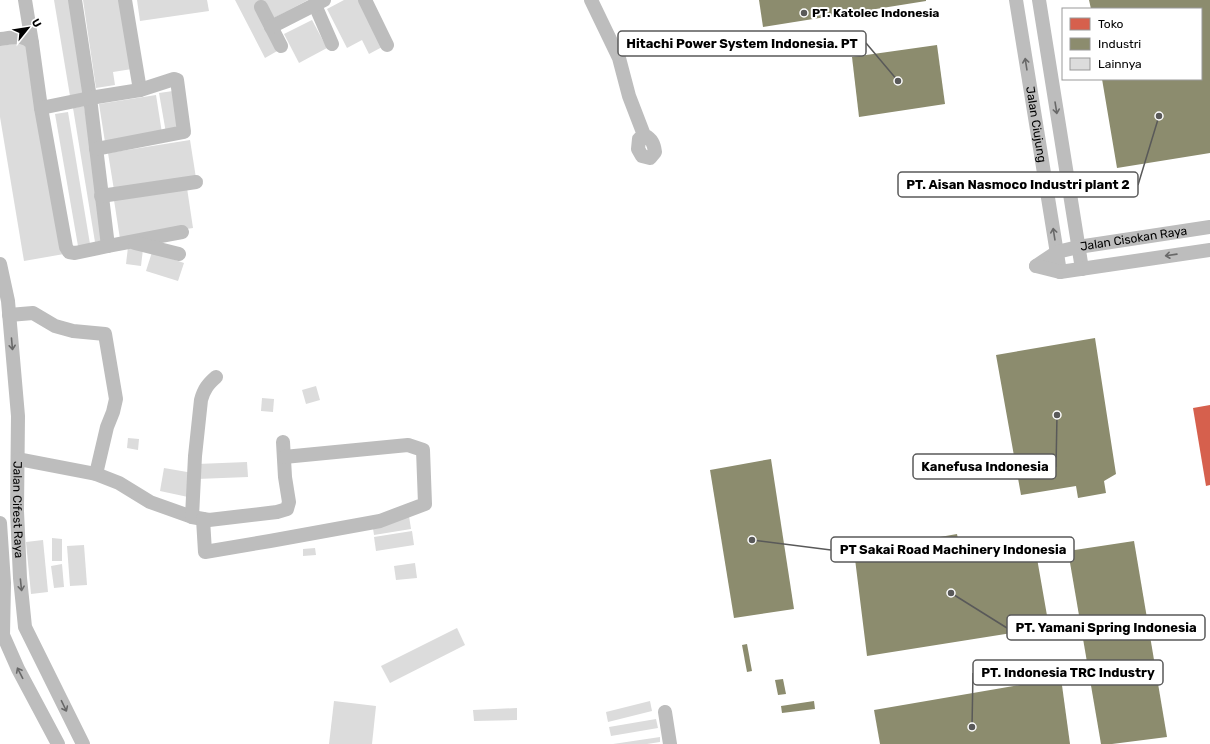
<svg xmlns="http://www.w3.org/2000/svg" width="1210" height="744" font-family="Rubik,sans-serif">
<rect width="100%" height="100%" fill="#fff"/>
<path fill="#d6604d" d="M1210 405V485L1206 486 1193 408Z"/>
<g fill="#8c8c6e">
<path d="M759 0H926V1L763 27Z"/>
<path d="M1089 0H1210V153L1117 168 1102 79H1201V9H1091Z"/>
<path d="M937 45 945 104 859 117 852 57Z"/>
<path d="M1095 338 1116 474 1104 481 1106 493 1078 498 1076 486 1021 495 996 355Z"/>
<path d="M771 459 794 609 734 618 710 470Z"/>
<path d="M957 534 961 554 1034 541 1049 627 867 656 855 559 921 547 923 540Z"/>
<path d="M1134 541 1167 737 1112 744H1101L1068 551Z"/>
<path d="M747 644 752 671 747 672 742 645Z"/>
<path d="M1061 678 1070 744H880L874 710Z"/>
<path d="M783 679 786 694 778 695 775 680Z"/>
<path d="M814 701 815 709 782 713 781 706Z"/>
</g>
<g fill="#dcdcdc">
<path d="M54 0H72L88 93 70 96Z"/>
<path d="M83 0H121L132 69 113 72 115 85 96 88Z"/>
<path d="M137 0H207L209 11 140 21Z"/>
<path d="M235 0H308L272 19 279 50 265 58Z"/>
<path d="M344 0H360L384 46 369 54 362 40 347 48 327 9Z"/>
<path d="M312 20 327 48 299 63 284 34Z"/>
<path d="M28 42 64 254 24 261 0 117V46Z"/>
<path d="M173 91 179 131 166 133 159 93Z"/>
<path d="M156 95 162 133 105 142 99 104Z"/>
<path d="M84 106 106 240 95 242 73 108Z"/>
<path d="M68 112 90 244 78 246 55 114Z"/>
<path d="M190 140 196 178 114 190 108 153Z"/>
<path d="M187 188 193 228 120 239 114 200Z"/>
<path d="M128 247 143 249 141 266 126 264Z"/>
<path d="M152 252 184 263 178 281 146 271Z"/>
<path d="M316 386 320 400 306 404 302 390Z"/>
<path d="M262 398 274 399 273 412 261 411Z"/>
<path d="M128 438 139 439 138 450 127 448Z"/>
<path d="M247 462 248 477 197 479V464Z"/>
<path d="M164 468 193 473 188 497 160 491Z"/>
<path d="M409 516 411 529 374 535 372 522Z"/>
<path d="M412 531 414 545 376 551 374 537Z"/>
<path d="M52 538 62 539V561H52Z"/>
<path d="M43 540 48 592 31 594 26 542Z"/>
<path d="M84 545 87 585 70 586 67 546Z"/>
<path d="M315 548 316 555 303 556V549Z"/>
<path d="M415 563 417 578 396 580 394 566Z"/>
<path d="M62 564 64 587 54 588 51 566Z"/>
<path d="M457 628 465 645 390 683 381 666Z"/>
<path d="M334 701 376 706 372 744H329Z"/>
<path d="M650 701 652 711 608 722 606 712Z"/>
<path d="M517 708V720L474 721 473 710Z"/>
<path d="M656 719 658 728 611 736 609 727Z"/>
<path d="M660 737V742L647 744H613Z"/>
</g>
<g fill="none" stroke-linecap="round" stroke-linejoin="round">
<g stroke="#bdbdbd" stroke-width="14">
<path d="M25 0 32 43"/>
<path d="M75 0 90 98 108 246"/>
<path d="M125 0 140 90"/>
<path d="M365 0 387 45"/>
<path d="M591 0 619 58 629 96 644 135C652 139 654 144 655 152L650 158 642 156 638 149 639 139 644 135"/>
<path id="s1" d="M1016 0 1060 272"/>
<path d="M1039 0 1082 269"/>
<path d="M315 5 332 44"/>
<path d="M261 7 281 46"/>
<path d="M271 27 324 0"/>
<path d="M0 39C13 38 22 33 32 43L41 108 66 247 69 252 75 253 108 246 182 232"/>
<path d="M41 108 90 98 140 90 174 79 177 80 184 132 96 149"/>
<path d="M101 196 196 182"/>
<path d="M135 243 179 254"/>
<path id="s2" d="M0 264 8 301 18 416 17 511 20 578 25 627 83 744"/>
<path id="s3" d="M1036 266 1057 252 1078 247 1210 227"/>
<path d="M1036 266 1060 272 1210 250"/>
<path d="M9 315 33 313 55 326 73 331 105 334 116 399 113 412 107 427 96 474"/>
<path d="M18 459 96 474 119 483 150 502 192 517 209 520 277 512 287 509 289 502 285 477 283 442"/>
<path d="M192 517 195 456 201 400C204 389 208 384 216 377"/>
<path d="M203 519 205 552 270 541 380 521 425 504 423 450 408 445 284 457"/>
<path d="M0 523 4 583 3 635 18 669 58 744"/>
<path d="M665 712 670 744"/>
</g>
</g>
<defs><path id="oneway-shaft" d="M-6 0H5M1.5-3L5.5 0L1.5 3" fill="none" stroke-width="1.6" stroke-linecap="round" stroke-linejoin="round"/></defs>
<g stroke="#686868">
<use href="#oneway-shaft" transform="translate(1026 64) rotate(-99)"/>
<use href="#oneway-shaft" transform="translate(1056 108) rotate(81)"/>
<use href="#oneway-shaft" transform="translate(1054 234) rotate(-99)"/>
<use href="#oneway-shaft" transform="translate(1171 255) rotate(172)"/>
<use href="#oneway-shaft" transform="translate(12 344) rotate(85)"/>
<use href="#oneway-shaft" transform="translate(21 585) rotate(84)"/>
<use href="#oneway-shaft" transform="translate(20 673) rotate(-117)"/>
<use href="#oneway-shaft" transform="translate(64 706) rotate(64)"/>
</g>
<circle fill="#595959" stroke="#fff" stroke-width="1.5" cx="804" cy="13" r="4"/>
<g text-anchor="middle" dominant-baseline="central" stroke-width="4" stroke-linejoin="round" paint-order="stroke">
<g font-size="12" font-weight="bold" fill="#000" stroke="#fff" text-anchor="start">
<text x="812" y="13">PT. Katolec Indonesia</text>
</g>
<g font-size="12" fill="#000" stroke="#fff">
<text stroke="none"><textPath href="#s1" startOffset="126">Jalan Ciujung</textPath></text>
<text stroke="none"><textPath href="#s3" startOffset="103">Jalan Cisokan Raya</textPath></text>
<text stroke="none"><textPath href="#s2" startOffset="247">Jalan Cifest Raya</textPath></text>
</g>
</g>
<path fill="none" stroke="#595959" stroke-width="1.5" d="M898 81L866 43M1159 116L1138 185M1057 415L1056 467M752 540L831 550M951 593L1007 628M972 727L973 673"/>
<g fill="#595959" stroke="#fff" stroke-width="1.5">
<circle cx="898" cy="81" r="4"/>
<circle cx="1159" cy="116" r="4"/>
<circle cx="1057" cy="415" r="4"/>
<circle cx="752" cy="540" r="4"/>
<circle cx="951" cy="593" r="4"/>
<circle cx="972" cy="727" r="4"/>
</g>
<g fill="#fff" stroke="#595959" stroke-width="1.5">
<rect x="618" y="31" width="248" height="25" rx="4"/>
<rect x="898" y="172" width="240" height="25" rx="4"/>
<rect x="913" y="454" width="143" height="25" rx="4"/>
<rect x="831" y="537" width="243" height="25" rx="4"/>
<rect x="1007" y="615" width="198" height="25" rx="4"/>
<rect x="973" y="660" width="190" height="25" rx="4"/>
</g>
<g font-size="13" text-anchor="middle" font-weight="bold" fill="#000">
<text x="742" y="48">Hitachi Power System Indonesia. PT</text>
<text x="1018" y="189">PT. Aisan Nasmoco Industri plant 2</text>
<text x="985" y="471">Kanefusa Indonesia</text>
<text x="953" y="554">PT Sakai Road Machinery Indonesia</text>
<text x="1106" y="632">PT. Yamani Spring Indonesia</text>
<text x="1068" y="677">PT. Indonesia TRC Industry</text>
</g>
<rect x="1062" y="8" width="140" height="72" fill="#ffffff" stroke="#999999"/>
<rect x="1070" y="18" width="20" height="12" fill="#d6604d" stroke="#999999"/>
<text x="1098" y="28" font-size="12" fill="#000000">Toko</text>
<rect x="1070" y="38" width="20" height="12" fill="#8c8c6e" stroke="#999999"/>
<text x="1098" y="48" font-size="12" fill="#000000">Industri</text>
<rect x="1070" y="58" width="20" height="12" fill="#dcdcdc" stroke="#999999"/>
<text x="1098" y="68" font-size="12" fill="#000000">Lainnya</text>
<g transform="translate(28 28) rotate(60)" stroke="#ffffff" stroke-width="3" paint-order="stroke">
<path d="M0-3L7 15L0 10L-7 15Z" fill="#000000"/>
<text y="-6" font-size="11" font-weight="bold" text-anchor="middle" fill="#000000">U</text>
</g>
</svg>
